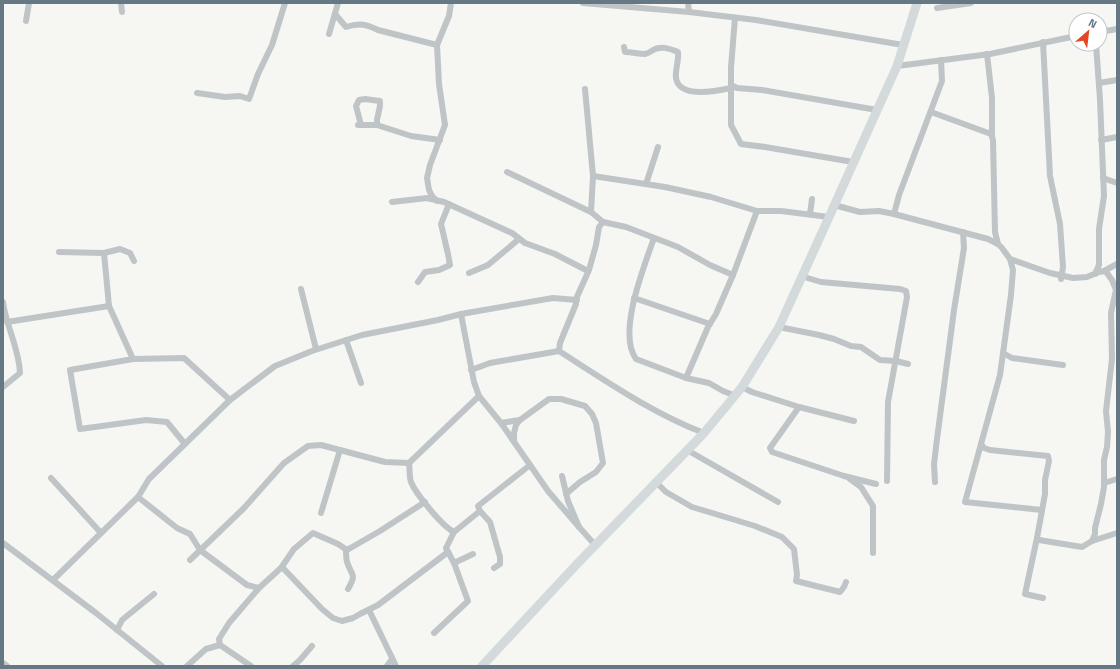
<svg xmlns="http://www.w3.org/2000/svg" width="1120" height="669" font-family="'Titillium Web',sans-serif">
<rect width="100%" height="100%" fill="#f6f6f3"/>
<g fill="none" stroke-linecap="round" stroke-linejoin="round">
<g stroke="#bfc4c7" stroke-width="6">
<path d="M121 3 122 12"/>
<path d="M583 3 689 12 756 20 903 45"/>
<path d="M688 3 689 12"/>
<path d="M937 8 971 3"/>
<path d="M335 14 346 27C359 23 366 24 378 30L437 45"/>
<path d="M735 18 731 67V85L737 88 762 90 877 110"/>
<path d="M26 21 29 3"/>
<path d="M1100 32 1117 29"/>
<path d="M329 34 338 3"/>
<path d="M1043 42 1050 176 1060 224 1063 267 1061 279"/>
<path d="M624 47 625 52C632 52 638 54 645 54 649 53 650 52 653 50 661 45 670 49 678 52 679 61 675 70 676 78 679 99 717 91 731 88"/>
<path d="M987 54 992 98V134"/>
<path d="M897 66 990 54 1076 36"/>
<path d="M1099 83 1117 80"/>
<path d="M731 85V125L741 144 765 147 853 162"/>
<path d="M585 89 593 176"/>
<path d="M197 93 225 97 240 96 249 99 258 74 272 45 285 3"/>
<path d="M931 112 991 134 993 140 995 232 998 244"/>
<path d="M358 125H377L411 136 440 140"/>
<path d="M361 125 356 106 359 100 365 99 380 101C381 112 376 114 377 125"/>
<path d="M1101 140 1117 137"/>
<path d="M507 172 591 212"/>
<path d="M1103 178 1117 183"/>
<path d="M646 184 658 147"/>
<path d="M437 201 432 196 429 190 427 178 430 165 445 125 439 84 437 45 449 16 451 3"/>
<path d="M392 202 427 198 444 202 512 233 525 243 555 254 588 271"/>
<path d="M834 205 860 212 879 211 894 214 988 239 998 244 1002 248 1010 259 1013 270 1011 295 1000 375 981 444 984 448 990 450 1048 456 1049 461 1045 480V494L1037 538 1039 540 1082 547 1092 541 1117 533"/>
<path d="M757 211H781L829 217"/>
<path d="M810 214 812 199"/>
<path d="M894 214 899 195 942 81 941 60"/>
<path d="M603 222 591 212 593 176 665 187 711 197 757 211 733 275"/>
<path d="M654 238C644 267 617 333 636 359L686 378"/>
<path d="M59 252 104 253 120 249 130 253 134 261"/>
<path d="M104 253 109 306 133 359"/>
<path d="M1010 259 1050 273 1073 278 1087 277 1099 272 1104 271 1107 273 1112 280 1116 290 1111 313 1112 359 1106 411 1108 432 1107 447 1104 460V487L1101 504 1095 528V534L1092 541"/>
<path d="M1104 271 1117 264"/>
<path d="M469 273 488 265 519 239"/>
<path d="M1095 274 1099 265V229L1104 196 1100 100 1096 44"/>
<path d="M801 276 821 282 900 289 906 291 907 297 888 402 887 481"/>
<path d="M418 282 425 272 439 270 450 265 448 254 441 224 449 204"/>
<path d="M301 289 316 349"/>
<path d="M634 298 710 324"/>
<path d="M3 302C6 326 19 348 20 373L3 387"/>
<path d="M461 314 474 382 479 396 501 423 548 491 579 527"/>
<path d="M7 322 109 306"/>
<path d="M779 327 819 335 834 339 851 346 861 347 880 360 896 361 908 364"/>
<path d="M346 340 361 383"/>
<path d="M559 351 560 343 576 304V299L589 270 596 245 599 227 603 222 626 227 678 247 710 265 733 275 716 314 708 327 686 378 709 383 723 391 736 396"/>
<path d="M1003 353 1012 358 1063 365"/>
<path d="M471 370 490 363 559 351C606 381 652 413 704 433"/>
<path d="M742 387 752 392 799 407 770 448 772 452 844 476 876 484"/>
<path d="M799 407 854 421"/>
<path d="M501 423 520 420"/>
<path d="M514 441V433L516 425 520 420 549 399H561L585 406 592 414 596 423 603 463 596 472 580 482 566 494"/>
<path d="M185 444 167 422 146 420 80 429 70 370 133 359 184 358 230 400"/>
<path d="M981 444 965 502 1042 510"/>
<path d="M687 450 778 502"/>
<path d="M409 463C410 469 409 476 411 482 416 494 442 526 454 532L446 548 454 563 468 601 434 633"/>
<path d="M562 476 568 501 579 527 596 546"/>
<path d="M51 478 101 533"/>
<path d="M850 479 861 487 873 506V553"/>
<path d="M656 482 666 492 692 507 755 526 782 537 794 549 797 575 796 581 840 592 844 587 846 582"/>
<path d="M935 482 934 464 937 439 954 310 964 248 963 232"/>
<path d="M1104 483 1117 479"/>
<path d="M138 497 177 528 190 534 200 550 247 585 259 588"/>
<path d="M480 511 490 522 500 557V564L494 568"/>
<path d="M321 513 340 450"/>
<path d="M454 532 480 511 478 506 530 465"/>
<path d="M1037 538 1025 594 1043 598"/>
<path d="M3 543 96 613 162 666"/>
<path d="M346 549C346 554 346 558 347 562 352 577 357 573 348 589"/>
<path d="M190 560 244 508 284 463 308 446 321 445 385 462 409 463 479 396"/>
<path d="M454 563 473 554"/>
<path d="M281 568 294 549 313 533 338 544 347 550 380 531 425 502"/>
<path d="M53 580 138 497 149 479 230 400 275 366 312 351 362 335 438 320 461 314 553 298 577 300"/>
<path d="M369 610 396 666"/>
<path d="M117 630 122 620 154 594"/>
<path d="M220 645 219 639 229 623 259 588 282 567 322 609 333 618 342 621 353 618 360 614 378 605 448 552"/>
<path d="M3 663 7 666"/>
<path d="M187 666 206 649 220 645 251 666"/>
<path d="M293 666 300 660 312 646"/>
<path d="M387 666 392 659"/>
</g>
<path stroke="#d4d9dc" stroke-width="9" d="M482 666 577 564 704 433 742 387 779 327 825 226 897 66 917 3"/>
</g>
<rect width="1120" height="669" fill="none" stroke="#657884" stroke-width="8"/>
<g transform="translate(1088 32) rotate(28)"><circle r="19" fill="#ffffff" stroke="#c1c9ce"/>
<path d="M0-3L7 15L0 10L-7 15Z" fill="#e54724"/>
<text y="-6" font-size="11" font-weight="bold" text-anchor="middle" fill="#657884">N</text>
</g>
</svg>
